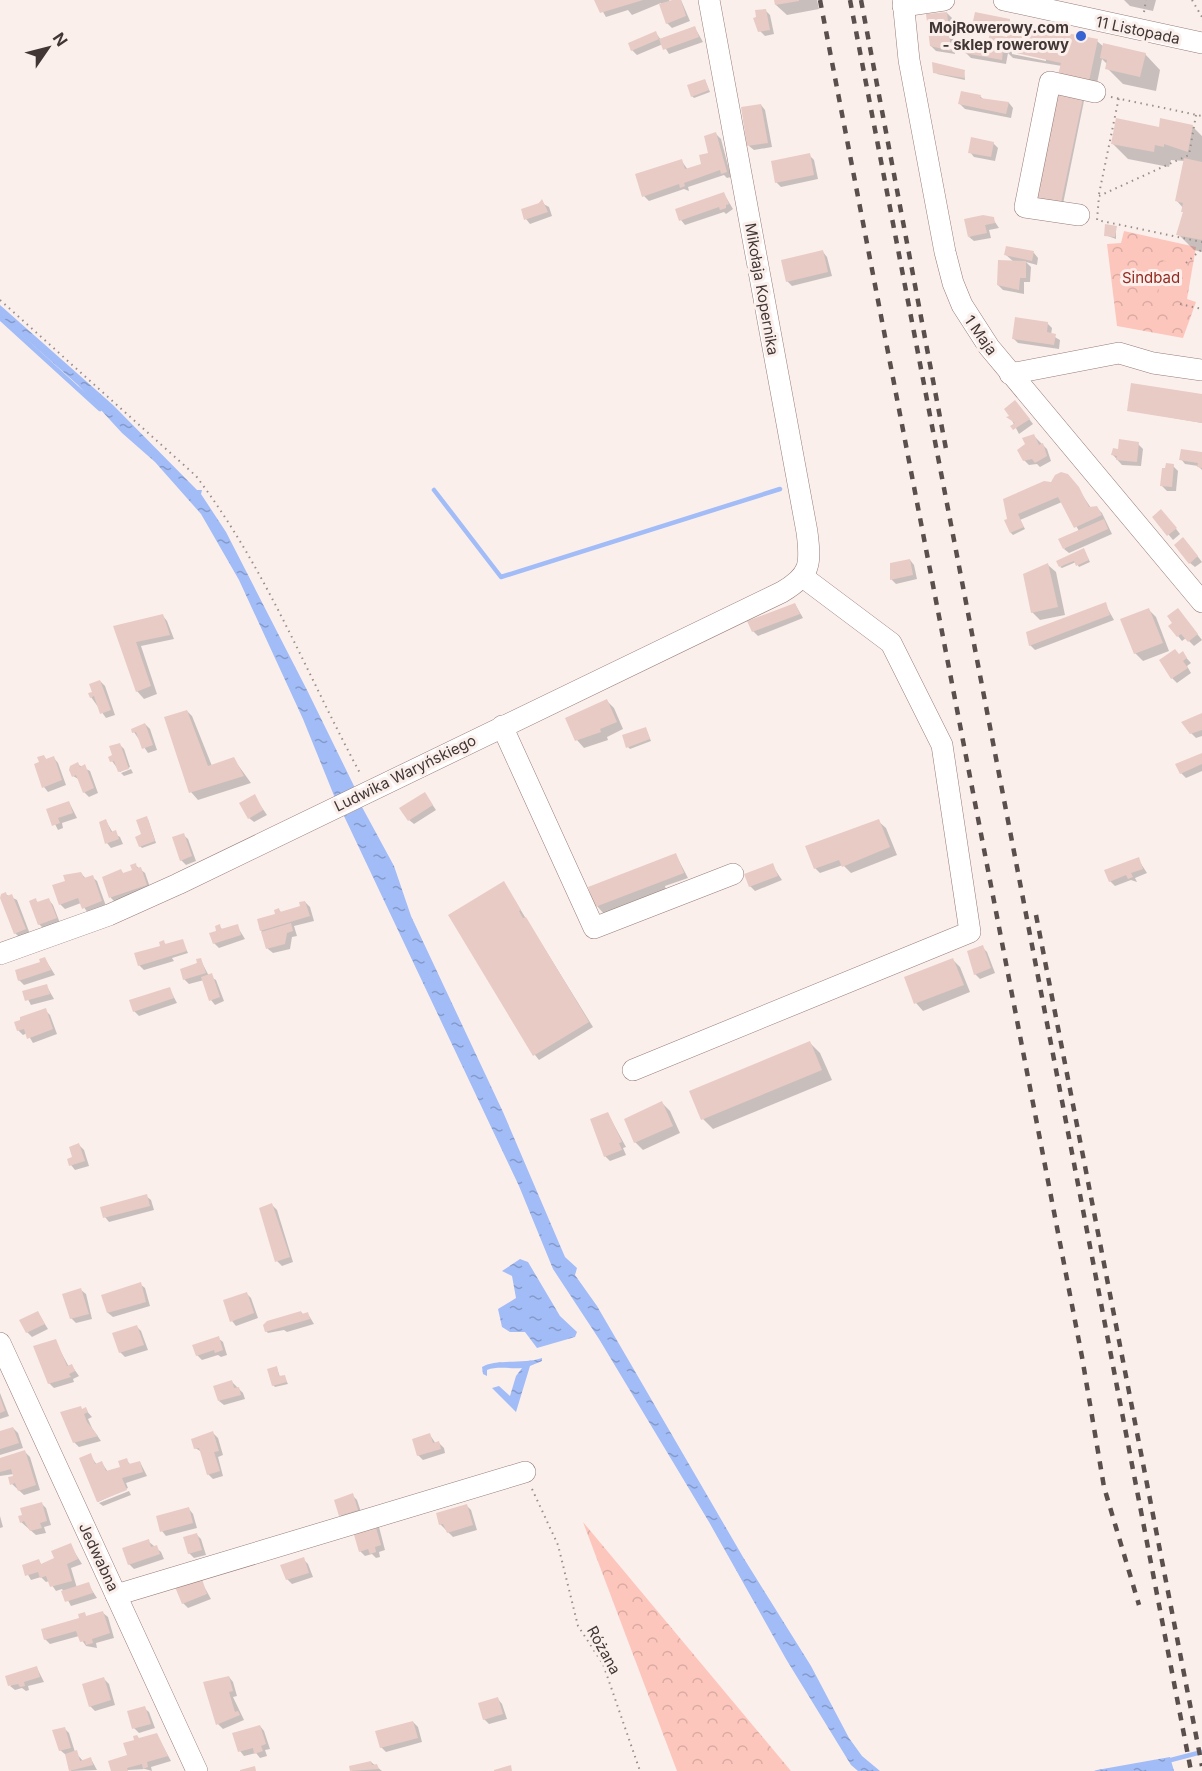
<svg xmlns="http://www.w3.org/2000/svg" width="1202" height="1771" font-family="Inter,sans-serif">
<defs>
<pattern id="forest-crowns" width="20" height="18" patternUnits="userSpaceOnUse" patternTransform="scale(1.5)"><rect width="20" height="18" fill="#fdc6bd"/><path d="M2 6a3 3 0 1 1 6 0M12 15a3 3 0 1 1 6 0" fill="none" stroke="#daaba3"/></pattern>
<pattern id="water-ripples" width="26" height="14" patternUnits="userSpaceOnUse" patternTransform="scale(1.5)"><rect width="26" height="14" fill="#a1bcf7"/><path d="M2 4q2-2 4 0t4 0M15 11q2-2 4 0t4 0" fill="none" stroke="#859ac9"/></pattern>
</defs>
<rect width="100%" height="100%" fill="#fbefec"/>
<g fill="url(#forest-crowns)">
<path d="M1124 231 1196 247 1187 299 1196 302 1183 338 1117 326 1107 244 1121 243Z"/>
<path d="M583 1522 791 1771H677Z"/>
</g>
<path fill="#fdc6bd" d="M1163 261 1184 264 1179 298 1158 295Z"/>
<g fill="url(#water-ripples)">
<path d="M0 305 113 405 197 490H202L201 494 226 532 308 692 355 788 335 798 303 719 239 580 201 514 155 462 122 433 78 385 0 316Z"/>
<path d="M362 807 394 866 411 916 503 1112 565 1257 577 1268 575 1275 597 1306 743 1557 811 1666 849 1738 862 1756 880 1771H858L851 1765 786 1659 709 1522 599 1339 553 1269 519 1186 344 816Z"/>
<path d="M520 1259 528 1262 560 1316 577 1332 575 1337 537 1348 525 1332H510L502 1327 498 1309 516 1298 512 1276 502 1271Z"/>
<path d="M542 1358V1361L530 1366 516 1412 492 1388 499 1386 510 1396 516 1376 522 1368C511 1369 497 1366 487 1370V1376L483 1374 482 1367C494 1359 526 1364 542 1358Z"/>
<path d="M1170 1757 1174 1771H1094L1097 1770Z"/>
</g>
<g fill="#0003" fill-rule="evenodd">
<path d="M596 0H669L670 2 681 0 690 21 672 28 667 23 661 3 632 15 628 10 606 17Z"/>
<path d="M775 0H817L819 9 787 15 776 5Z"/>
<path d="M1124 0H1156L1153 11 1130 6Z"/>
<path d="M765 10 770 15 774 34 765 36 760 31Z"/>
<path d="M947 13 952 18 955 54 936 51 931 46Z"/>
<path d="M1009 21 1013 25 1097 41 1104 47 1145 54 1160 70 1156 91 1123 84 1107 68 1108 65 1102 59 1095 93 1062 66 1013 58 1008 53 1006 64 971 58 966 53 988 51 1008 38 1009 34 979 30 974 25ZM1012 51 1046 58V61L1012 54Z"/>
<path d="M695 28 703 42 669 54 663 44 637 55 632 50 656 33 661 40Z"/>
<path d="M934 63 964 72 965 80 937 74Z"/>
<path d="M705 80 710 92 694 98 692 96Z"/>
<path d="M1083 94 1085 96 1063 204 1036 199Z"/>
<path d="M980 96 984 100 1009 103 1013 108 1011 118 965 109 960 104Z"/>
<path d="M761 105 765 110 772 147 754 150 749 146Z"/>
<path d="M1192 126 1202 136V252L1194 250 1178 234 1184 209 1177 201 1185 161 1171 160 1169 167 1128 159 1112 143 1160 128Z"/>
<path d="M716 134 721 139 731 177 727 178 724 175 688 187 689 191 684 189 649 201 644 196 681 160 688 170 703 165 710 154Z"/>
<path d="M993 143 998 148 995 161 974 157 970 152Z"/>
<path d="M809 155 814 160 818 179 781 187 776 182Z"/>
<path d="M724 194 733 209 726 214 724 212 685 225 681 220Z"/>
<path d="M540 202 549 207 552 216 530 224 526 219Z"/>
<path d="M993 219 999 228 989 230 991 238 974 241 969 237Z"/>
<path d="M1116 228V239L1105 235Z"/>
<path d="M1008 247 1034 253 1038 258 1037 265 1026 262 1031 267 1030 282H1024V294L1003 290 998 285 1014 262 1006 255Z"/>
<path d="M823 252 827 257 832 276 792 286 787 281Z"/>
<path d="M1047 323 1052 328 1051 335 1060 340 1059 349 1018 343 1013 338Z"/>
<path d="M1202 396V423L1128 410Z"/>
<path d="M1020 407 1033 424 1019 434 1006 409Z"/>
<path d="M1034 436 1047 449 1051 461 1040 467 1037 464 1029 465 1024 460Z"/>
<path d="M1138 444 1143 449 1141 466 1122 465 1113 455Z"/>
<path d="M1202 454V470L1198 466 1185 464 1181 459Z"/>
<path d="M1173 466 1178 471 1176 491H1167L1162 486Z"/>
<path d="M1073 481 1091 508H1097L1102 513 1112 534 1069 553 1064 549 1079 531 1062 502 1020 520 1025 529 1013 535 1011 533 1006 521 1052 483Z"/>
<path d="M1166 516 1180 534 1173 540 1154 517Z"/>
<path d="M1188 544 1202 562 1195 567 1190 563Z"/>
<path d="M1084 550 1090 562 1079 567 1076 562 1062 568 1060 567Z"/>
<path d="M910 560 914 565 917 579 896 584 891 579Z"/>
<path d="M1048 565 1056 572 1065 615 1040 620 1032 612Z"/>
<path d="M795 604 803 618 758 636 753 631Z"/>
<path d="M1105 604 1114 620 1035 650 1030 645Z"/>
<path d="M1149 610 1156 617 1169 651 1143 661 1135 653Z"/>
<path d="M1182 615 1202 640 1194 646 1186 638 1182 641 1178 636Z"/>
<path d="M163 616 167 621 174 639 141 646 157 694 144 699 137 691 115 627Z"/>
<path d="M1182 653 1191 663 1187 666 1191 673 1177 683 1172 678 1179 655Z"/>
<path d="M100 681 105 686 115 715 106 718 91 697Z"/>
<path d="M607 701 614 708 623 729 607 737 608 740 584 748 577 740Z"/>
<path d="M187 711 192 716 212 766 233 758 251 783 198 800 191 792Z"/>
<path d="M1202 715V736L1196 738 1191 733Z"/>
<path d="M145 724 150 729 157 750 148 753 134 732Z"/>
<path d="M647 731 651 741 630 749 628 747Z"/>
<path d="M119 744 124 749 130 767 120 772 112 761Z"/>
<path d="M1202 755V771L1186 778 1181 773Z"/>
<path d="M44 757 47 760 54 758 58 763 66 785 48 792 44 787 41 763Z"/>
<path d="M77 764 90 771 98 793 89 797 84 792 80 780 73 776Z"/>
<path d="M131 769 133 773 124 776 121 773Z"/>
<path d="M425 794 436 810 414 824 409 820Z"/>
<path d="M254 796 267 815 254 822 249 818Z"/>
<path d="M69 802 77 818 62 823 63 828 58 830 48 810Z"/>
<path d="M148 819 156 843 142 848 140 846Z"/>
<path d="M106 821 113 833 120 837 123 844 111 848 107 843Z"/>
<path d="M878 821 886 828 897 855 851 873 843 865 820 873 815 868Z"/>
<path d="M183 835 188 839 196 861 186 865 181 860Z"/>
<path d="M676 855 688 878 665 886 666 890 604 914 597 906Z"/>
<path d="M1138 859 1147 873 1135 878 1137 882 1131 880 1115 886 1110 881Z"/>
<path d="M135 865 145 873 151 890 115 902 111 898 104 878 121 871 124 874 134 870Z"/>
<path d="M772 865 782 880 755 891 750 886Z"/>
<path d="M81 873 86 879 92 877 97 881 106 906 88 913 81 903 65 909 60 904Z"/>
<path d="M504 883 593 1027 539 1060 535 1055Z"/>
<path d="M5 894 17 900 30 934 20 938 15 933Z"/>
<path d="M35 900 39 903 49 900 53 905 60 923 44 929 39 924Z"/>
<path d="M305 902 310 907 314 921 294 926 297 936 292 937 290 949 273 953 268 949 261 930 279 910 282 913 302 907Z"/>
<path d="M219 926 223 930 237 926 245 939 219 948 214 943Z"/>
<path d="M182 941 188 953 172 958 174 961 144 970 139 965 162 947 163 942 167 945Z"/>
<path d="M982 947 987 952 995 973 980 979 975 974Z"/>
<path d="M45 959 55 975 24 985 19 980Z"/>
<path d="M200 959 209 976 216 980 224 1001 215 1005 211 1000 204 980 189 984 184 979Z"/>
<path d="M953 960 960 967 970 992 923 1011 916 1003Z"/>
<path d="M46 985 54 999 31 1005 24 992Z"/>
<path d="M169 988 177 1003 139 1016 134 1011Z"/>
<path d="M45 1010 50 1015 57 1034 33 1043 27 1033 23 1035 18 1030Z"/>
<path d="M810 1043 820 1053 832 1080 713 1129 703 1119Z"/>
<path d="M662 1103 670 1111 680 1133 643 1150 635 1142Z"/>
<path d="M608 1114 626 1147 623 1148 626 1155 610 1161 605 1156Z"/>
<path d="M79 1145 84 1150 89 1166 75 1170 71 1165Z"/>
<path d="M146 1196 151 1200 154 1210 109 1222 105 1217Z"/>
<path d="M272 1205 277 1210 293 1262 282 1266 277 1261Z"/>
<path d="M140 1284 145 1288 150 1306 113 1317 108 1313 103 1296Z"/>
<path d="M81 1290 86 1294 92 1319 76 1323 71 1318Z"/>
<path d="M246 1293 251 1298 258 1318 236 1326 232 1321Z"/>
<path d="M301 1312 304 1315 308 1314 314 1324 287 1332 284 1330 268 1333 266 1331Z"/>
<path d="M38 1313 48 1329 32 1337 27 1332Z"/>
<path d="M136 1326 141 1331 148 1350 125 1357 120 1352Z"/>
<path d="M218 1338 223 1342 227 1355 221 1357 218 1355 202 1360 197 1355Z"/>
<path d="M55 1341 69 1367 72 1366 79 1376 73 1379 74 1382 54 1388 49 1383Z"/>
<path d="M277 1368 280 1377 284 1376 288 1384 275 1387 273 1385Z"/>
<path d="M232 1382 243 1393 245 1399 224 1405 219 1401Z"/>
<path d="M0 1393 9 1416 0 1419Z"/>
<path d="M85 1409 92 1417 88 1419 92 1428 101 1441 79 1447 74 1442Z"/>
<path d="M13 1428 18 1433 23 1448 0 1455V1433Z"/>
<path d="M213 1433 218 1438 223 1455 218 1457 223 1476 213 1479 208 1474 202 1452 195 1448Z"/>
<path d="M430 1435 436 1444 439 1443 444 1448 445 1453 423 1460 418 1455Z"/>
<path d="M25 1452 30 1457 40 1490 24 1495 12 1484 14 1474 0 1476V1460Z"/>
<path d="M90 1455 97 1465 102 1463 108 1472 122 1468 126 1460 131 1465 140 1462 147 1476 126 1483 128 1488 98 1502 81 1459Z"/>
<path d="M129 1491 131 1495 103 1506 99 1503Z"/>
<path d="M352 1495 357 1500 362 1515 345 1520 340 1515Z"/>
<path d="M41 1503 46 1508 51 1525 44 1527 46 1533 36 1535 21 1522Z"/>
<path d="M466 1505 471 1510 477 1530 453 1537 440 1524Z"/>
<path d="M189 1509 193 1514 197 1528 166 1536 162 1531Z"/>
<path d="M0 1516 3 1527 0 1528Z"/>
<path d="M374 1523 379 1527 385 1550 379 1552 380 1557 376 1558 372 1554 365 1556 360 1551Z"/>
<path d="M196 1534 201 1539 206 1555 194 1558 189 1553Z"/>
<path d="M148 1541 161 1552 164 1559 134 1569 129 1564Z"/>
<path d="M70 1545 82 1564 71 1568 77 1588 88 1584 97 1598 71 1606 62 1589 56 1591 49 1581 46 1582 41 1577 31 1580 23 1566 38 1561 42 1565 56 1559Z"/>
<path d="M303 1559 308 1564 313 1577 292 1584 287 1579Z"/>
<path d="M201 1581 211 1599 188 1608 183 1603Z"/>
<path d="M103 1613 108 1617 114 1638 96 1643 97 1648 86 1646 79 1636 50 1644 45 1639 81 1619 84 1614 87 1617Z"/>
<path d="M37 1668 44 1682 28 1686 29 1690 26 1691 22 1688 15 1690 10 1686Z"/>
<path d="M229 1677 233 1682 237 1696 233 1697 244 1720 223 1729 218 1724Z"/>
<path d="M104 1679 109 1684 115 1705 95 1711 90 1706Z"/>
<path d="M498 1699 502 1704 507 1719 489 1724 484 1719Z"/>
<path d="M144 1708 149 1712 155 1728 139 1733 134 1728Z"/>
<path d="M413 1722 418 1727 422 1742 386 1752 381 1747Z"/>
<path d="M260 1726 264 1731 270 1749 265 1750 267 1756 260 1758 256 1753 244 1756 240 1751Z"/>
<path d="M64 1728 69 1733 75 1752 83 1761 91 1759 97 1770 71 1771 66 1755 60 1750Z"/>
<path d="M157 1735 171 1761 151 1767 152 1771 145 1769 112 1771 129 1756 136 1741Z"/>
<path d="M371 1762 382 1771H352L351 1767Z"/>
</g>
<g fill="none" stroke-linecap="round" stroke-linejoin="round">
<g stroke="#a1bcf7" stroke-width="4.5">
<path d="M0 318 100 409"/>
<path d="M434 490 501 577 780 489"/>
<path d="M1167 1761 1202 1752"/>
</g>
</g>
<g fill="#e9cbc6">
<path d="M594 0H643L600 13Z"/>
<path d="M672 0H681L686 16 666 24 659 4Z"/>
<path d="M774 0H799V1L775 5Z"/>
<path d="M766 9 770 30 758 32 753 18 756 17 755 10Z"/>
<path d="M947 12 951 51 930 46 926 14Z"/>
<path d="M975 12 1010 19V22L1098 39 1088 86 1057 79 1061 63 1003 50 1002 60 964 53 967 44 986 49 990 33 1007 37 1008 30 972 26Z"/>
<path d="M695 26 699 37 663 50 659 39Z"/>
<path d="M656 31 659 39 631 51 628 43Z"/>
<path d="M1103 43 1146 53 1140 77 1105 69 1107 60 1100 58Z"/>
<path d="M932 62 965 70 964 78 933 73Z"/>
<path d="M705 79 709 90 691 97 687 85Z"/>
<path d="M1055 87 1084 93 1061 203 1033 197Z"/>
<path d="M961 91 981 95 980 98 1009 102 1006 114 958 104Z"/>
<path d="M761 104 768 143 747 146 741 107Z"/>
<path d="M1116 118 1159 127 1160 118 1193 125 1188 152 1164 144V147L1155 145 1154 152 1111 144Z"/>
<path d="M716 132 727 172 721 174 720 170 684 183 685 186 680 188 679 184 642 197 635 174 682 159 685 169 701 164 699 155 708 153 704 136Z"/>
<path d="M971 137 994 142 991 157 968 153Z"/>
<path d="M810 153 814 175 775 183 771 161Z"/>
<path d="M1184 158 1202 162V240L1176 235 1183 212H1181L1183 203 1175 201Z"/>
<path d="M724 192 729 204 726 205V208L720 210 719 207 679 221 675 209Z"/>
<path d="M542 199 548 212 524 220 521 209 539 203Z"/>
<path d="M983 215 994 217 995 223 985 225 987 233 968 237 964 219Z"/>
<path d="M1105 224 1117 226 1115 237 1104 236Z"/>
<path d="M1006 246 1034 251 1032 261 1004 255Z"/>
<path d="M823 250 828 272 786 282 781 260Z"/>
<path d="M998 260 1026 261V278H1020L1019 290 997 285Z"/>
<path d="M1015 317 1048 322 1047 332 1056 334 1054 345 1012 339Z"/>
<path d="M1131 383 1202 394V423L1127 411Z"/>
<path d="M1015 400 1030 419 1013 430 1010 426 1015 423 1006 417 1009 416 1004 409Z"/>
<path d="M1034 434 1039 445 1043 443 1047 456 1035 463 1032 459 1023 461 1017 450 1025 444 1022 438Z"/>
<path d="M1119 439 1139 442 1137 462 1116 460 1117 456 1111 455 1113 448 1118 449Z"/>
<path d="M1181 449 1202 452V468L1197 467 1198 463 1179 460Z"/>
<path d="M1166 463 1174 464 1172 487 1160 486 1162 468H1165Z"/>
<path d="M1061 472 1068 474 1079 487 1089 507 1097 506 1102 515 1074 528 1058 497 1018 514 1024 527 1010 533 1004 520 1007 519 1003 499 1044 481 1051 482 1055 475Z"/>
<path d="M1161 509 1177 528 1167 536 1152 517Z"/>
<path d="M1104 519 1108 529 1063 549 1058 539Z"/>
<path d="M1183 537 1198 556 1189 564 1174 545Z"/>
<path d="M1084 548 1089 560 1076 566 1074 561 1059 567 1056 561Z"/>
<path d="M910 559 913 575 890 580V563Z"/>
<path d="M1048 563 1058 607 1031 613 1023 574Z"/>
<path d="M1106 602 1110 615 1029 646 1026 632Z"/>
<path d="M795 603 800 614 752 632 747 621Z"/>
<path d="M1149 608 1163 643 1134 654 1120 619Z"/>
<path d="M1178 608 1198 634 1188 642 1181 634 1177 637 1168 626 1172 623 1167 616Z"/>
<path d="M163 614 170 635 136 642 151 686 136 692 113 626Z"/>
<path d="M1175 649 1179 654 1183 651 1187 658 1183 661 1188 668 1171 679 1159 660Z"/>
<path d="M100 680 111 710 100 714 94 696 90 698 88 693 92 692 89 684Z"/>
<path d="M607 699 617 722 600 729 601 732 575 741 565 718Z"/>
<path d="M187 710 208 766 234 757 244 776 189 793 164 717Z"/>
<path d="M1202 713V730L1190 734 1181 722Z"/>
<path d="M145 723 153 745 142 749 136 732 132 733 131 729Z"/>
<path d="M646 727 650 739 626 748 622 735Z"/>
<path d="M120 743 129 769 118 772 114 761 110 762 108 757 112 755 109 746Z"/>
<path d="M1202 753V764L1180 774 1175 764Z"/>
<path d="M44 755 46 759 54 756 62 780 42 788 34 764 39 762 37 757Z"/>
<path d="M78 762 80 767 85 764 94 788 83 793 76 775 72 777 69 770 70 766Z"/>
<path d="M425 792 433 805 408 821 399 808Z"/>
<path d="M255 794 263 810 248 819 239 803Z"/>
<path d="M69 801 73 813 58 818 60 823 52 826 46 809Z"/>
<path d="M147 816 155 841 139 847 135 837 141 834 136 820Z"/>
<path d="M106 819 111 832 116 830 119 839 105 844 99 822Z"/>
<path d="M879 819 890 847 842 867 839 860 814 869 805 846Z"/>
<path d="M184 833 192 856 180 861 172 837Z"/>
<path d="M676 853 684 873 595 907 588 887Z"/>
<path d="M1139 857 1143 869 1131 873 1133 877 1128 879 1126 875 1109 882 1104 870Z"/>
<path d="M136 863 137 868 141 867 147 885 109 898 102 877 121 869 123 873 132 870 130 865Z"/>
<path d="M773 863 778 876 749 887 744 874Z"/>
<path d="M81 872 84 878 93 875 102 901 82 909 78 898 59 905 52 885 65 881 63 875Z"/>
<path d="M504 881 521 910 519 911 523 918 526 917 589 1022 533 1056 448 915Z"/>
<path d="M6 892 7 896 12 894 26 929 14 934 0 898 1 894Z"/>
<path d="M36 898 37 902 49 898 57 918 38 925 29 901Z"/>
<path d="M305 901 310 916 260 931 257 919 275 914 274 910 279 908 280 912 300 906 299 902Z"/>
<path d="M291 923 293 931 287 933 285 944 266 949 261 932Z"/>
<path d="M220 924 221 929 238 924 241 935 213 944 209 933 216 931 215 926Z"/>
<path d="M183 939 187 951 138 966 134 953 160 946 159 942 164 940 165 944Z"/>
<path d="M983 945 991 968 974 975 967 951Z"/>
<path d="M45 957 51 970 18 981 15 970 40 962 39 959Z"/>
<path d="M201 958 206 973 183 980 180 969 197 963 196 959Z"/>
<path d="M953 958 964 985 914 1004 904 977Z"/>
<path d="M212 973 220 997 209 1001 201 977Z"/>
<path d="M47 984 50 994 25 1001 22 991Z"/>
<path d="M170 987 174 998 133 1012 129 1000Z"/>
<path d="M46 1008 53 1029 27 1039 24 1029 17 1031 14 1022 20 1020V1017Z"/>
<path d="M810 1041 822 1070 701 1120 689 1091Z"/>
<path d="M662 1101 673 1126 634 1143 624 1119Z"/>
<path d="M608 1112 622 1142 619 1143 622 1150 604 1157 590 1119Z"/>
<path d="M79 1143 85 1161 69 1166 67 1159 72 1157 69 1147Z"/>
<path d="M147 1194 150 1206 103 1218 100 1207Z"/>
<path d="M272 1203 290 1257 275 1262 259 1208Z"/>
<path d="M141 1282 146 1302 107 1313 101 1295Z"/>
<path d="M81 1288 89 1314 70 1319 62 1294Z"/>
<path d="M247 1292 254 1313 230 1322 223 1300Z"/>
<path d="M38 1311 45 1324 26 1333 19 1320Z"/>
<path d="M301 1311 302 1314 308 1312 310 1319 265 1332 263 1325 267 1321Z"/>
<path d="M137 1325 144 1345 119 1353 112 1333Z"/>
<path d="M219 1336 223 1350 215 1353 214 1350 196 1356 192 1345Z"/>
<path d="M56 1339 67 1366 72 1364 75 1371 69 1374 71 1377 48 1384 33 1346Z"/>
<path d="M277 1366 279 1376 285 1375 287 1382 272 1386 267 1369Z"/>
<path d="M232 1380 234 1388 239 1387 241 1395 218 1401 213 1386Z"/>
<path d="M0 1397 5 1411 0 1413Z"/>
<path d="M81 1406 82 1409 86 1407 88 1412 84 1414 87 1422 98 1436 73 1443 60 1412Z"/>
<path d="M13 1427 19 1443 0 1449V1431Z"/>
<path d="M213 1431 219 1451 214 1452 220 1471 207 1475 199 1448 194 1449 191 1439Z"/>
<path d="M430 1433 433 1443 439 1441 441 1449 417 1456 412 1439Z"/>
<path d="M25 1450 36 1485 18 1491 15 1483 10 1485 8 1477 13 1476 11 1469 0 1472V1458Z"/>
<path d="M91 1453 95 1464 102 1461 106 1471 120 1467 118 1461 127 1458 129 1464 140 1461 143 1472 122 1478 127 1490 97 1502 79 1458Z"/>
<path d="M353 1493 358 1510 339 1516 334 1500Z"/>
<path d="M42 1502 47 1521 40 1523 42 1528 30 1531 24 1521 20 1523 18 1516 22 1515 20 1508Z"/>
<path d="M467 1504 473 1525 447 1533 443 1524 439 1525 436 1513Z"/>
<path d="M189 1507 193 1523 160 1532 156 1516Z"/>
<path d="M374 1521 381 1545 375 1547 376 1552 370 1554 368 1549 359 1552 352 1528Z"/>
<path d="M197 1533 202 1550 188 1554 183 1537Z"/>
<path d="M149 1539 151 1547 157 1545 160 1554 128 1565 122 1548Z"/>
<path d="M71 1543 78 1559 67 1564 72 1581 50 1587 46 1576 40 1578 38 1572 25 1576 22 1565 39 1559 41 1564 54 1558 51 1551Z"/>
<path d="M304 1557 309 1573 286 1580 280 1565Z"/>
<path d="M202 1579 207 1594 182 1604 173 1582Z"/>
<path d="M89 1582 93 1593 65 1602 61 1591Z"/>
<path d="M103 1611 110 1633 92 1639 93 1643 86 1645 85 1641 80 1642 76 1631 44 1640 41 1629 79 1618 78 1614 85 1612 86 1616Z"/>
<path d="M37 1666 40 1677 24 1682 25 1686 20 1687 18 1684 8 1686 5 1676Z"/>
<path d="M229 1676 233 1691 229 1692 235 1712 238 1711 240 1715 216 1725 203 1682Z"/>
<path d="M104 1677 111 1700 89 1707 82 1684Z"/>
<path d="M498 1697 503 1714 483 1720 478 1703Z"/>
<path d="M145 1706 151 1724 132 1729 127 1711Z"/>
<path d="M413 1721 418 1738 380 1748 375 1731Z"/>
<path d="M260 1725 266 1744 261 1746 263 1751 254 1754 253 1748 238 1752 232 1733Z"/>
<path d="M65 1727 71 1748 59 1751 52 1730Z"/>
<path d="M157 1733 168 1756 147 1762 148 1767 143 1769 142 1764 127 1768 128 1771H111L108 1761 127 1755 123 1743 134 1740 133 1736 137 1735 139 1738Z"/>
<path d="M77 1750 80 1761 91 1757 93 1765 69 1771 65 1754Z"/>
<path d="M371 1761 372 1765 377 1764 379 1769 350 1771 349 1766Z"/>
<path d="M511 1765 512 1771H494V1770Z"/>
<path d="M255 1766 256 1771H240V1770Z"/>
</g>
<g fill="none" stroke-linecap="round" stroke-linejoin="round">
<g stroke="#977c77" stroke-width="22">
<g id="minor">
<path d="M903 0 909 60 945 252 953 283 962 305 989 347 1202 602"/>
<path d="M1004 0 1202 43"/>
<path d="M903 6 944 0"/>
<path d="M1079 215 1025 207 1050 82 1095 92"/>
<path d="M1010 374 1119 353 1153 363 1202 370"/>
<path d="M502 726 594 928 733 874"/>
<path d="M0 954 109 915 178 884 782 592C811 575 811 564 807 532L709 0"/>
<path d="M633 1070 970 932 942 745 891 643 803 577"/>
<path d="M0 1343 197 1771"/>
<path d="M116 1595 525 1472"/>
</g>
</g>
<g stroke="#9a8e8b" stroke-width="2" stroke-dasharray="1.5 4.5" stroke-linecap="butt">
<path d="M1192 0 1202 17"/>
<path d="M1144 12 1146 0"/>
<path d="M1111 97 1202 116"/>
<path d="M1196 115 1189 155 1099 196 1097 220 1202 242"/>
<path d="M1099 194 1119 97"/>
<path d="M1186 263 1202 249"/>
<path d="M0 300 196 476C266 568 307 675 361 775"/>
<path d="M1180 304 1202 309"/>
<path d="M532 1489 558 1545 578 1626 603 1664 640 1771"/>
</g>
<use href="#minor" stroke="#fff" stroke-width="21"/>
<g stroke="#5b4f4d" stroke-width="4.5" stroke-dasharray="8 8" stroke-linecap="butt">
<path d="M820 0 1082 1357 1104 1487 1139 1605"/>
<path d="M850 0 1191 1771"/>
<path d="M861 0 946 449"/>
<path d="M1036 915 1202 1766"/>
</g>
</g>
<circle fill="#3762d2" stroke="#fbefec" stroke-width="2" cx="1081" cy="36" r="6"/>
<g text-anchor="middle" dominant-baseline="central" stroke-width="6" stroke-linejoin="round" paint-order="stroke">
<g font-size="15" font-weight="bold" fill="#423634" stroke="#fbefec" text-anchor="end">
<text x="1069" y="27">MojRowerowy.com<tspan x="1069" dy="17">- sklep rowerowy</tspan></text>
</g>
<g font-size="15" fill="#423634" stroke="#fbefec">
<text transform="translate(1138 30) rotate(12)">11 Listopada</text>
<text transform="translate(762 289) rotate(80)">Mikołaja Kopernika</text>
<text transform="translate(981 335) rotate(55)">1 Maja</text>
<text transform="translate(405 773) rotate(-26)">Ludwika Waryńskiego</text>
<text transform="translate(99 1557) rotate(65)">Jedwabna</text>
<text transform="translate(604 1650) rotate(61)">Różana</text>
</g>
<g font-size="15" fill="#942b21" stroke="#fbefec">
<text x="1151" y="277">Sindbad</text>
</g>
</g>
<g transform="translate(48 48) rotate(55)" stroke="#fbefec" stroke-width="4.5" paint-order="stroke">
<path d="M0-4.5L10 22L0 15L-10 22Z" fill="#423634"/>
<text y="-9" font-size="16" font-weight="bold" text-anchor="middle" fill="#423634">N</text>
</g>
</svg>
